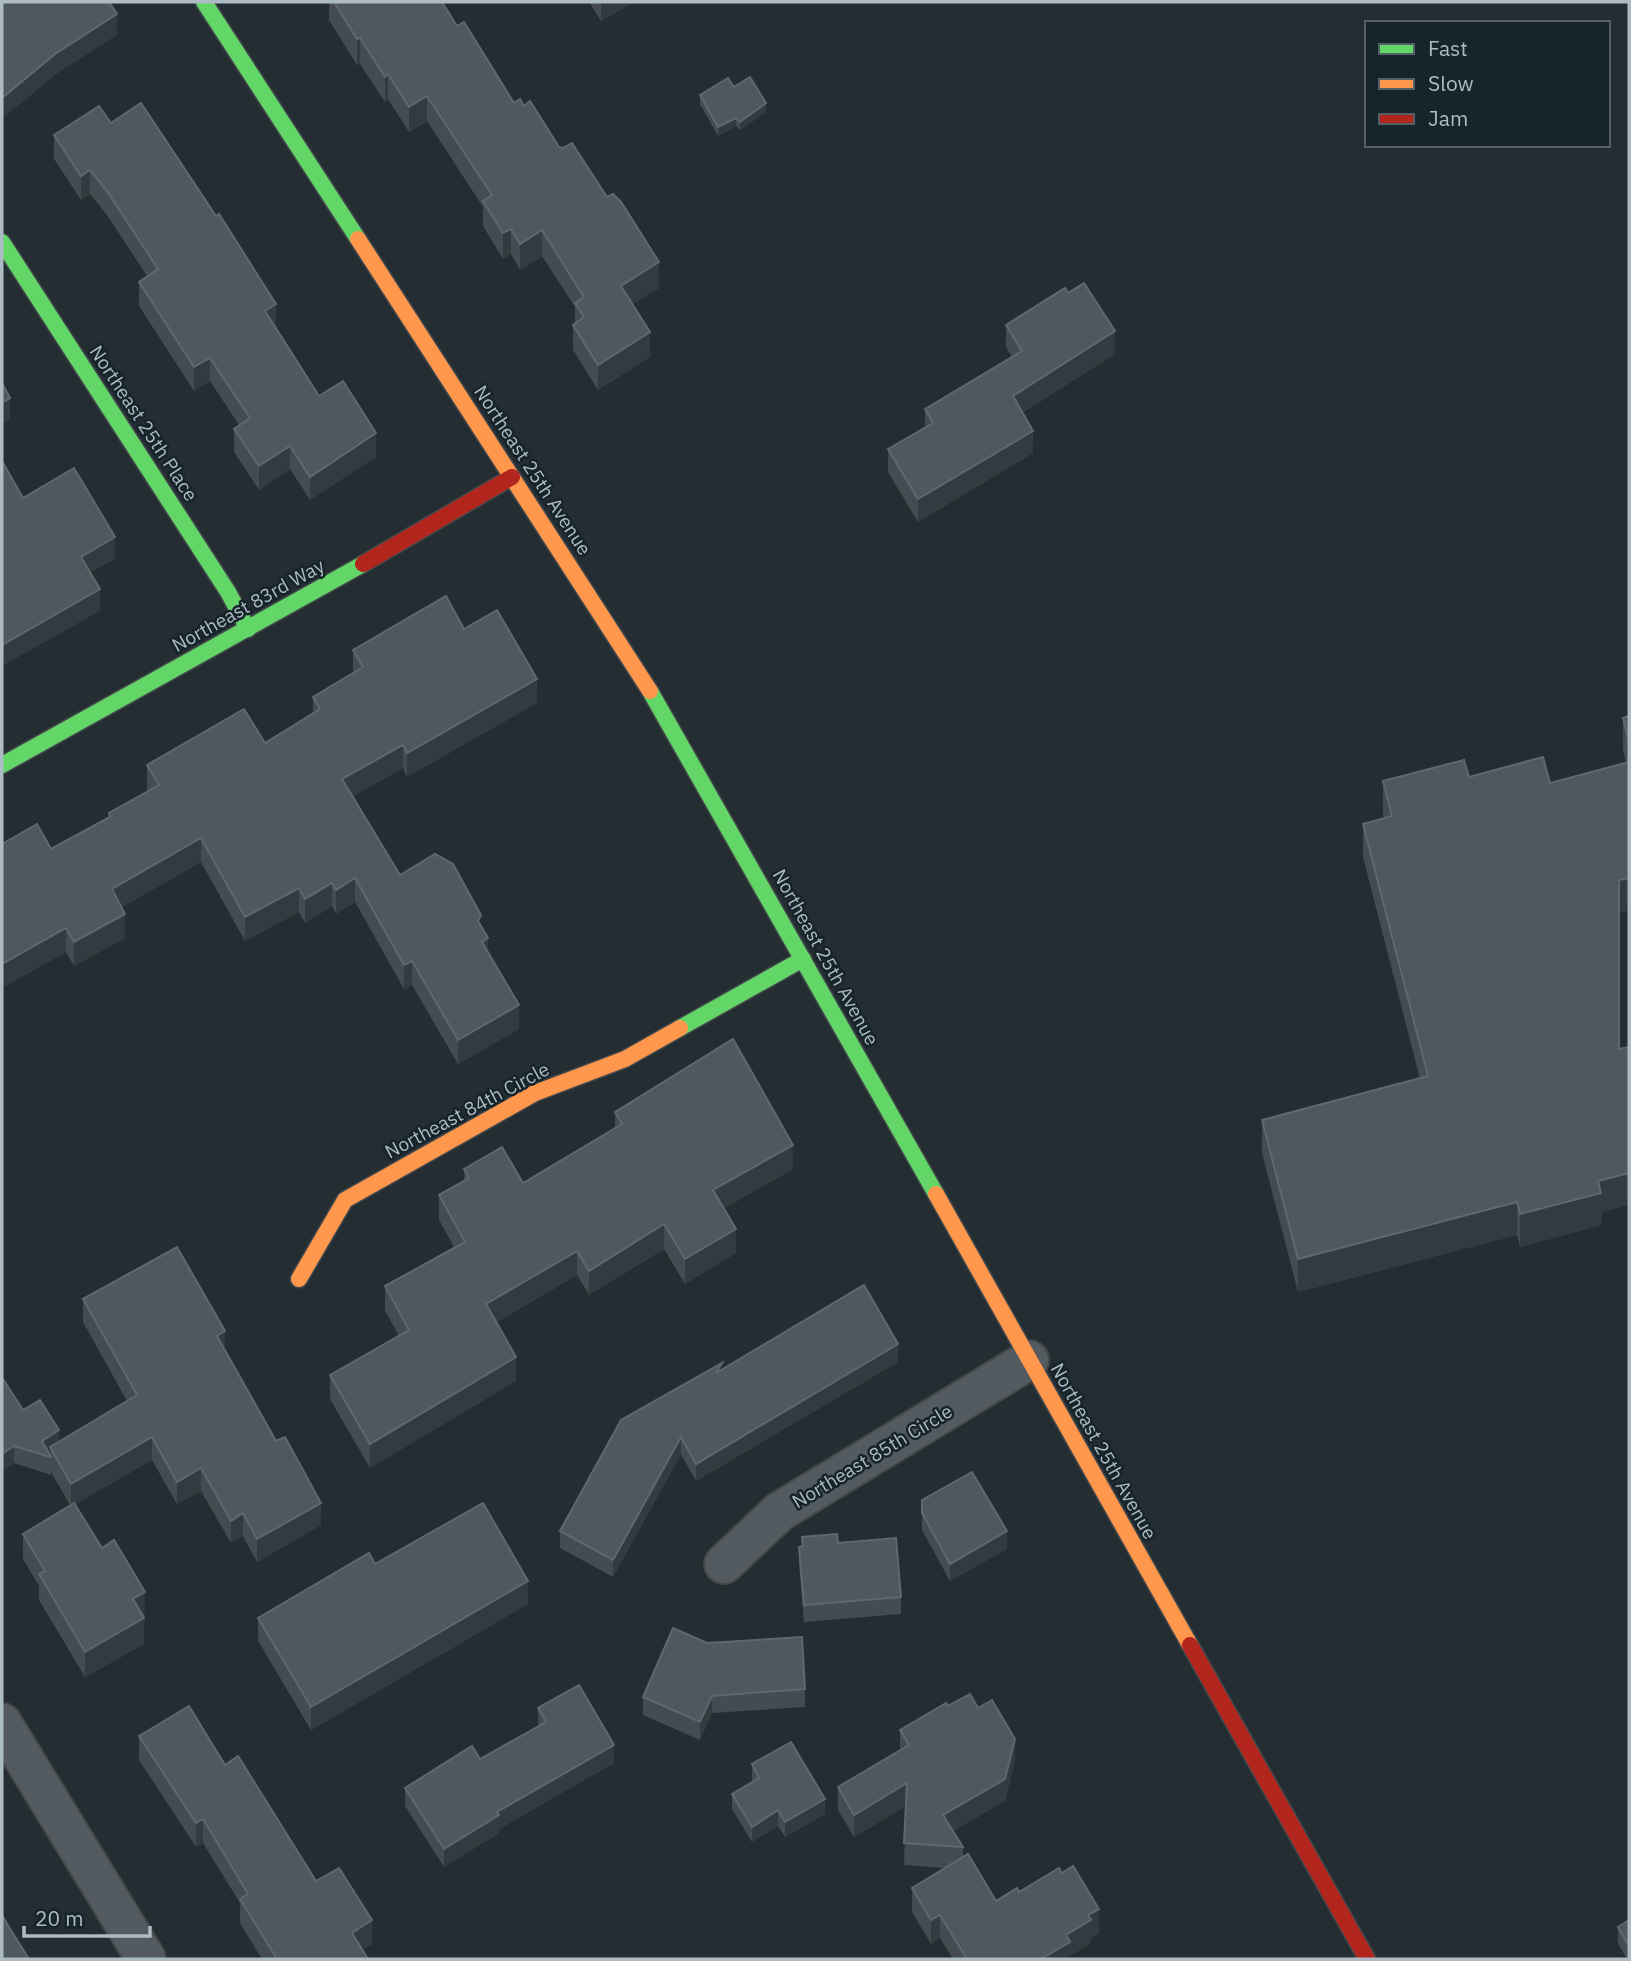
<svg xmlns="http://www.w3.org/2000/svg" width="1631" height="1961" font-family="'IBM Plex Sans',sans-serif">
<rect width="100%" height="100%" fill="#242d31"/>
<g fill="none" stroke-linecap="round" stroke-linejoin="round">
<g stroke="#42484c" stroke-width="42">
<g id="street">
<path d="M724 1564 779 1512 1029 1360"/>
<path d="M2 1723 146 1959"/>
</g>
</g>
<g stroke="#42484c" stroke-width="19">
<g id="fast">
<path d="M204 2 358 239"/>
<path d="M2 242 228 592 248 629"/>
<path d="M650 691 936 1194"/>
<path d="M2 765 363 564"/>
<path d="M680 1028 803 959"/>
</g>
</g>
<g stroke="#42484c" stroke-width="19">
<g id="slow">
<path d="M358 239 650 691"/>
<path d="M936 1194 1190 1645"/>
<path d="M299 1279 345 1200 535 1093 625 1059 680 1028"/>
</g>
</g>
<g stroke="#42484c" stroke-width="19">
<g id="jam">
<path d="M363 564 512 477"/>
<path d="M1190 1645 1367 1959"/>
</g>
</g>
<use href="#street" stroke="#545b60" stroke-width="38"/>
<use href="#fast" stroke="#63d668" stroke-width="16"/>
<use href="#slow" stroke="#ff974d" stroke-width="16"/>
<use href="#jam" stroke="#b3261e" stroke-width="16"/>
</g>
<g fill="#444c51">
<path d="M329 2H442L457 26 514 103 524 106 559 147 659 288 632 304 650 357 598 390 573 350V325L575 323V307L542 256 520 270 511 254 503 259 483 226V207L427 121 409 132 388 99 385 102 360 64 357 65 329 20Z"/>
<path d="M589 2H634L601 21Z"/>
<path d="M734 87 766 112 740 130 736 126 718 136 700 104V95Z"/>
<path d="M111 123 276 328 319 396 376 457 310 500 290 469 259 490 234 452V429L239 425 210 381 194 391 139 306V282L147 276 107 215 90 194 81 200 54 159V135Z"/>
<path d="M1068 293 1115 354 1022 413 1033 453 918 522 888 472V449L925 427V409L1012 357 1006 347V325Z"/>
<path d="M464 629 537 703 407 777 403 768 353 796 400 875 481 926 488 952 519 1029 458 1064 412 985 404 989 355 902 336 914 332 906 305 923 299 912 245 941 201 862 122 907 125 938 74 966 66 952 2 988V844L51 849 109 817V813L148 791 147 789V765L265 743 313 713V697L353 673V650Z"/>
<path d="M1629 716V910L1619 913 1601 1225 1520 1247 1517 1235 1298 1292 1262 1153V1120L1420 1079 1363 857V824L1384 819 1383 814V781L1469 777 1550 783 1626 763 1623 751V718Z"/>
<path d="M615 1112 793 1169 724 1208 736 1253 685 1284 664 1249 589 1295 577 1275 497 1322 516 1381 370 1468 330 1399V1375L399 1336 385 1311V1286L454 1247 439 1220V1195L464 1180V1169L523 1183 615 1128Z"/>
<path d="M83 1299 225 1350 321 1525 257 1562 243 1536 231 1543 201 1491 177 1504 152 1460 75 1504 145 1618H144V1644L85 1677 39 1600V1586L23 1559V1534L70 1505 51 1472V1475L14 1463 2 1471V1380L23 1410 59 1442 127 1401 83 1322Z"/>
<path d="M898 1362 696 1481 681 1454 613 1577 560 1548V1531L722 1370Z"/>
<path d="M922 1500 1007 1549 950 1581 922 1530Z"/>
<path d="M802 1537 838 1543 901 1597V1614L804 1622 799 1564V1547L802 1546Z"/>
<path d="M375 1564 528 1604 311 1730 258 1641V1618Z"/>
<path d="M805 1689V1707L712 1713 700 1740 643 1715V1697Z"/>
<path d="M948 1706 978 1708 1015 1761 1005 1801 953 1831 963 1847V1858L996 1901 1019 1892 1099 1933 1091 1938V1943L1070 1956V1959H953L940 1938 931 1944 912 1912V1888L945 1868 904 1865 906 1806 854 1837 838 1810V1787L900 1750V1730Z"/>
<path d="M538 1708 614 1763 499 1829V1833L444 1867 405 1806V1788L480 1759 538 1726Z"/>
<path d="M139 1736 225 1765 316 1881 372 1944 362 1950 368 1959H262L240 1923V1903L203 1843 196 1847 139 1760Z"/>
<path d="M752 1764 825 1814 785 1837 778 1826 752 1842 732 1809V1794L753 1782 752 1780Z"/>
<path d="M1629 1920V1959H1627L1618 1944V1927Z"/>
</g>
<g fill="#323b3f">
<path d="M601 2H634L601 21Z"/>
<path d="M117 14V35L55 75 2 119V98L55 54Z"/>
<path d="M360 38V64L357 65V39Z"/>
<path d="M388 74V99L385 102V77Z"/>
<path d="M427 96V121L409 132V107Z"/>
<path d="M766 103V112L740 130V122Z"/>
<path d="M736 118V126L718 136V127Z"/>
<path d="M90 170V194L81 200V176Z"/>
<path d="M511 229V254L503 259V233Z"/>
<path d="M542 230V256L520 270V244Z"/>
<path d="M659 262V288L621 312V286Z"/>
<path d="M276 304V328L265 311Z"/>
<path d="M1115 331V354L1013 419V396Z"/>
<path d="M650 332V357L598 390V365Z"/>
<path d="M210 358V381L194 391V367Z"/>
<path d="M10 398V419L2 424V403Z"/>
<path d="M1033 431V453L918 522V499Z"/>
<path d="M376 433V457L310 500V477Z"/>
<path d="M290 446V469L259 490V466Z"/>
<path d="M115 537V559L81 578V557Z"/>
<path d="M100 589V611L2 666V645Z"/>
<path d="M537 679V703L407 777V753Z"/>
<path d="M403 745V768L342 802V779Z"/>
<path d="M201 838V862L112 913V889Z"/>
<path d="M355 878V902L336 914V890Z"/>
<path d="M1629 878V910L1619 913V880Z"/>
<path d="M332 883V906L305 923V899Z"/>
<path d="M299 888V912L245 941V917Z"/>
<path d="M125 914V938L74 966V942Z"/>
<path d="M66 928V952L2 988V964Z"/>
<path d="M488 938V962L482 942Z"/>
<path d="M412 961V985L404 989V965Z"/>
<path d="M519 1005V1029L458 1064V1040Z"/>
<path d="M793 1145V1169L713 1215V1190Z"/>
<path d="M1629 1173V1205L1601 1213V1225L1520 1247V1214L1598 1181Z"/>
<path d="M1517 1202V1235L1298 1292V1259Z"/>
<path d="M664 1224V1249L589 1295V1271Z"/>
<path d="M736 1229V1253L685 1284V1259Z"/>
<path d="M577 1251V1275L486 1328V1304Z"/>
<path d="M225 1331V1354L217 1336Z"/>
<path d="M898 1344V1362L696 1481V1464Z"/>
<path d="M516 1357V1381L370 1468V1444Z"/>
<path d="M59 1430V1448L50 1447V1453L46 1456 42 1441Z"/>
<path d="M152 1437V1460L71 1507V1484Z"/>
<path d="M681 1437V1454L613 1577V1560Z"/>
<path d="M14 1446V1463L2 1471V1454Z"/>
<path d="M201 1468V1491L177 1504V1482Z"/>
<path d="M321 1503V1525L257 1562V1539Z"/>
<path d="M243 1513V1536L231 1543V1521Z"/>
<path d="M1007 1531V1549L950 1581V1564Z"/>
<path d="M528 1581V1604L311 1730V1707Z"/>
<path d="M145 1592 144 1644 85 1677V1652L133 1599Z"/>
<path d="M712 1696V1713L700 1740V1722Z"/>
<path d="M1015 1739V1761L1005 1801 943 1837V1815Z"/>
<path d="M614 1745V1763L499 1829V1833L444 1867V1849L497 1812Z"/>
<path d="M907 1783V1805L854 1837V1815Z"/>
<path d="M825 1799V1814L785 1837V1822Z"/>
<path d="M778 1810V1826L752 1842V1827Z"/>
<path d="M203 1819V1843L196 1847V1823Z"/>
<path d="M1099 1909V1933L1091 1938V1943L1070 1956V1959H1041L1066 1935 1088 1915Z"/>
<path d="M940 1915V1938L931 1944V1920Z"/>
<path d="M372 1920V1944L352 1957V1933Z"/>
</g>
<g fill="#4f585d" stroke="#5e686d" stroke-width="2">
<path d="M2 2H109L117 14 55 54 2 98Z"/>
<path d="M334 2H442L457 26 464 22 514 103 520 99 524 106 530 101 559 147 563 148 572 143 607 197 613 194 621 202 659 262 621 286 650 332 598 365 573 325 584 317 575 303 584 297 542 230 520 244 511 229 503 233 483 201 492 195 427 96 409 107 388 74 385 77 360 38 357 39Z"/>
<path d="M750 77 766 103 740 122 736 118 718 127 700 95 728 78 734 87Z"/>
<path d="M141 103 216 216 219 214 276 304 265 311 319 396 343 381 376 433 310 477 290 446 259 466 234 429 250 418 210 358 194 367 139 282 158 269 107 191 90 170 81 176 54 135 99 106 111 123Z"/>
<path d="M1084 283 1115 331 1013 396 1033 431 918 499 888 449 933 423 925 409 1022 351 1006 325 1065 288 1068 293Z"/>
<path d="M2 383 10 398 2 403Z"/>
<path d="M2 461 23 498 74 468 115 537 81 557 100 589 2 645Z"/>
<path d="M446 596 464 629 497 610 537 679 407 753 403 745 342 779 400 875 435 854 453 864 481 915 478 921 488 938 482 942 519 1005 458 1040 412 961 404 965 355 878 336 890 332 883 305 899 299 888 245 917 201 838 112 889 125 914 74 942 66 928 2 964V844L37 824 51 849 110 817 109 813 159 785 147 765 244 709 265 743 320 709 313 697 363 667 353 650Z"/>
<path d="M1629 716V741L1623 718Z"/>
<path d="M1543 757 1550 783 1629 762V878L1619 880V1049L1629 1047V1173L1598 1181 1601 1193 1520 1214 1517 1202 1298 1259 1262 1120 1428 1076 1363 824 1392 816 1383 781 1464 760 1469 777Z"/>
<path d="M733 1039 793 1145 713 1190 736 1229 685 1259 664 1224 589 1271 577 1251 486 1304 516 1357 370 1444 330 1375 409 1330 385 1286 465 1242 439 1195 469 1178 464 1169 502 1147 523 1183 622 1124 615 1112Z"/>
<path d="M177 1247 225 1331 217 1336 276 1441 285 1437 321 1503 257 1539 243 1513 231 1521 201 1468 177 1482 152 1437 71 1484 50 1447 137 1395 83 1299Z"/>
<path d="M864 1285 898 1344 696 1464 681 1437 613 1560 560 1531 621 1420 722 1363 716 1373Z"/>
<path d="M3 1379 23 1410 40 1400 59 1430 42 1441 51 1457 14 1446 2 1454V1380Z"/>
<path d="M972 1472 1007 1531 950 1564 922 1513V1500Z"/>
<path d="M74 1503 102 1548 114 1540 145 1592 133 1599 144 1618 85 1652 39 1574 45 1571 23 1534Z"/>
<path d="M483 1503 528 1581 311 1707 258 1618 369 1553 375 1564Z"/>
<path d="M837 1534 838 1543 896 1538 901 1597 804 1605 799 1547 803 1546 802 1537Z"/>
<path d="M673 1628 707 1643 802 1637 805 1689 712 1696 700 1722 643 1697Z"/>
<path d="M579 1685 614 1745 497 1812 499 1815 444 1849 405 1788 472 1746 480 1759 546 1722 538 1708Z"/>
<path d="M970 1694 978 1708 992 1700 1015 1739 1005 1779 943 1815 963 1847 904 1843 907 1783 854 1815 838 1787 909 1745 900 1730 946 1703 948 1706Z"/>
<path d="M189 1706 225 1765 238 1756 316 1881 339 1868 372 1920 352 1933 368 1959H277L240 1899 248 1894 203 1819 196 1823 139 1736Z"/>
<path d="M791 1742 825 1799 785 1822 778 1810 752 1827 732 1794 759 1778 752 1764Z"/>
<path d="M968 1854 996 1901 1017 1888 1019 1892 1059 1868 1062 1873 1073 1866 1099 1909 1088 1915 1091 1920 1066 1935 1070 1942 1041 1959H967L940 1915 931 1920 912 1888Z"/>
<path d="M2 1915 9 1927 29 1959H2Z"/>
<path d="M1629 1920V1946L1618 1927Z"/>
</g>
<g text-anchor="middle" dominant-baseline="central" stroke-width="5" stroke-linejoin="round" paint-order="stroke">
<g font-size="19" fill="#acbbc4" stroke="#18242b">
<text transform="translate(144 423) rotate(57)">Northeast 25th Place</text>
<text transform="translate(533 470) rotate(57)">Northeast 25th Avenue</text>
<text transform="translate(248 605) rotate(-29)">Northeast 83rd Way</text>
<text transform="translate(826 957) rotate(61)">Northeast 25th Avenue</text>
<text transform="translate(467 1110) rotate(-28)">Northeast 84th Circle</text>
<text transform="translate(1104 1451) rotate(61)">Northeast 25th Avenue</text>
<text transform="translate(872 1456) rotate(-31)">Northeast 85th Circle</text>
</g>
</g>
<rect width="1631" height="1961" fill="none" stroke="#acbbc4" stroke-width="7"/>
<rect x="1365" y="21" width="245" height="126" fill="#18242b" stroke="#536068" stroke-width="2"/>
<rect x="1379" y="44" width="35" height="10" fill="#63d668" stroke="#536068" stroke-width="2"/>
<text x="1428" y="56" font-size="21" fill="#acbbc4">Fast</text>
<rect x="1379" y="79" width="35" height="10" fill="#ff974d" stroke="#536068" stroke-width="2"/>
<text x="1428" y="91" font-size="21" fill="#acbbc4">Slow</text>
<rect x="1379" y="114" width="35" height="10" fill="#b3261e" stroke="#536068" stroke-width="2"/>
<text x="1428" y="126" font-size="21" fill="#acbbc4">Jam</text>
<path d="M24 1926v10h126v-10" fill="none" stroke="#acbbc4" stroke-width="3.5"/>
<text x="35" y="1926" font-size="21" fill="#acbbc4" stroke="#18242b" stroke-width="5" paint-order="stroke">20 m</text>
</svg>
